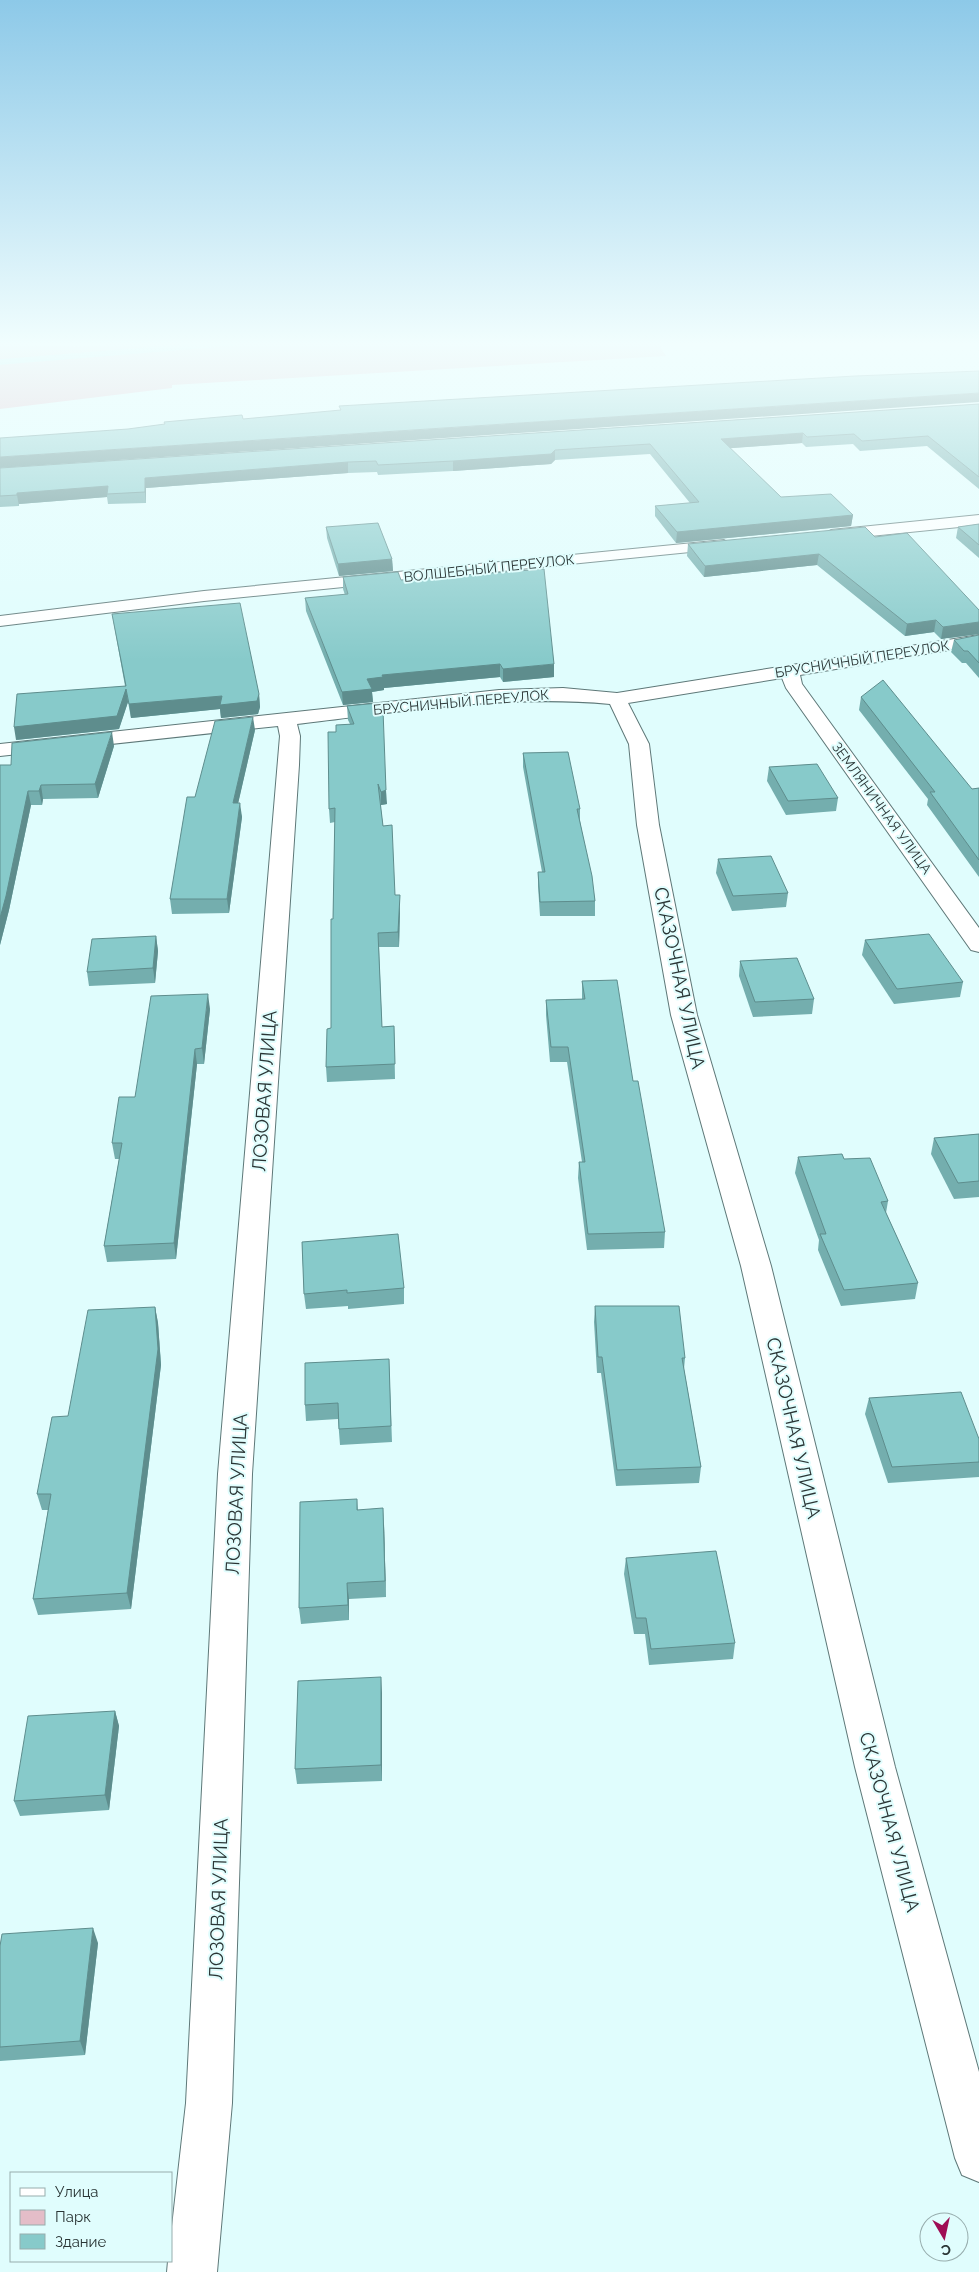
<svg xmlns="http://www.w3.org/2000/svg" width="979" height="2272" font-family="Raleway,sans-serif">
<rect width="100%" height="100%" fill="#e0fdfd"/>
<path fill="#e4bdc8" d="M0 343 78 347 122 343H658L666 356 172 385V388L0 409Z"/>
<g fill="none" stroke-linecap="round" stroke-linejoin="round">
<path stroke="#a5e9e9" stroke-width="5.5" d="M0 362 233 343"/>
<g stroke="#5e7878" stroke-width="2">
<g id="minor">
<path d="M979 515V525L831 540 823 535 831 530Z"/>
<path d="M724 540 732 545 730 548 204 601 0 626V616L204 591Z"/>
<path d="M979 635V645L800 675 802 684 979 928V952L971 950 786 688 782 678 628 703 649 744 659 825 697 1015 771 1266 895 1767 979 2072V2182L962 2175 955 2158 855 1767 741 1266 671 1015 637 825 629 744 610 704C505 694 401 712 297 724L300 736 299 765 252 1474 232 2103 217 2272H167L168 2261H171V2235L186 2103 218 1474 280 736 278 726 0 756V744L499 690 563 688 617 693Z"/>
</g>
</g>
<use href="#minor" fill="#fff" fill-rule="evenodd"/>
</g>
<g fill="#74aeae">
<path d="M979 404V489L927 446 860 451 853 444 806 447 802 443 730 448 781 497 853 515 851 526 676 543 655 516V506L690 503 650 454 555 460 551 464 453 471 378 475 377 472 348 473 146 488V503L108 504 107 497 19 504V506L0 507V468Z"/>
<path d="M979 524V558L956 538 958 527Z"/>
<path d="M326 527 392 559 393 571 339 576 327 538Z"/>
<path d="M875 537 979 610V634L941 639 934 632 905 636 817 565 704 577 687 556 688 544Z"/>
<path d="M343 577 401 580 554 677 503 682 500 677 384 688V690L372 692 373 702 343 705 306 611 305 598 345 595 343 589Z"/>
<path d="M112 614 259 694 260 707 258 714 221 718 220 709 131 718 128 702 119 729 16 740 125 686Z"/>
<path d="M979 635V678L966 663H962L951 652 954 640Z"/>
<path d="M861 697 972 789 979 788V877L927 805 928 799 859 710Z"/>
<path d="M347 706 387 804 381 805 380 801 383 826 395 895 400 909 399 947H379L382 1027 394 1026 395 1079 327 1082 326 1067 331 1028 335 822 330 823 329 809 336 732 350 724 348 720Z"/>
<path d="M255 730 238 803 242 817 229 913 172 914 170 899 195 797Z"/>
<path d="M114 746 98 798 43 799 42 805H31L9 910 0 945V765H11Z"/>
<path d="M523 753 580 809V821L595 901V916H540L538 886V872H542L523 767Z"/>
<path d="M769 767 838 798 836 811 786 815 767 781Z"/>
<path d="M718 859 788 893 786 907 732 911 716 873Z"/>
<path d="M156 936 158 951 155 983 89 986 87 972Z"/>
<path d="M865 940 963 982 960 997 894 1004 862 955Z"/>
<path d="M740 961 814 999 812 1014 753 1017 739 976Z"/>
<path d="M582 981 633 1081 665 1232 664 1248 587 1250 578 1178 579 1162H582L567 1062H550L546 1015V1000L582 999Z"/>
<path d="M210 1009 204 1064H197L176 1259 107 1262 104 1246 119 1159H115L112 1143 135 1097Z"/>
<path d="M979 1134V1197L954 1199 931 1154 934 1138Z"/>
<path d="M798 1157 844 1159 888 1201 886 1213 918 1283 915 1299 841 1306 818 1250 819 1240 795 1173Z"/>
<path d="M302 1242 404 1288V1304L348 1309V1306L306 1309 304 1294Z"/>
<path d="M595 1306 685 1358 684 1369 701 1467 699 1483 616 1486 601 1373H597L594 1322Z"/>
<path d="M155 1307 158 1323 161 1365 131 1609 38 1615 33 1599 48 1510H42L37 1494 68 1416Z"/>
<path d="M389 1359 392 1442 340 1445 338 1419 306 1421 305 1405Z"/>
<path d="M869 1398 979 1439V1477L888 1483 865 1414Z"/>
<path d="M357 1499 358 1510 384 1524 386 1597 349 1599V1620L301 1624 299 1608Z"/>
<path d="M626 1558 735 1643 733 1659 649 1665 645 1634H634L624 1574Z"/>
<path d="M382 1693V1781L297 1784 295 1769Z"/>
<path d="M115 1711 119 1726 109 1810 20 1816 14 1801Z"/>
<path d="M98 1943 85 2055 0 2061V1946Z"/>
</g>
<g fill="#5e8d8d">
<path d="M979 393V402L0 468V457Z"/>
<path d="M803 433 802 443 720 449 721 439Z"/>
<path d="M555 450V460L551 464 453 471V461Z"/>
<path d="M348 462V473L146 488V503L145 492V478Z"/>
<path d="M108 486 107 497 19 504V506L17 495V493Z"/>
<path d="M853 515 851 526 676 543 677 532Z"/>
<path d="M819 554 817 565 704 577 705 566Z"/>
<path d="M392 559 393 571 339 576 338 564Z"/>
<path d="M936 620 934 632 905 636 907 624Z"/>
<path d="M979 622V634L941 639 943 627Z"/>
<path d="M500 664V677L384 688V690L372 692 373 702 343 705 342 692 367 679 382 675Z"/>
<path d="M554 664V677L503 682V669Z"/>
<path d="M126 689 128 702 119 729 16 740 14 727Z"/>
<path d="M259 694 260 707 258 714 221 718 220 709 131 718 129 704 222 696Z"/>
<path d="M253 717 255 730 235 817 233 803Z"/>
<path d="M112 732 114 746 98 798 95 784Z"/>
<path d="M41 785 43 799 42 805 39 791Z"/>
<path d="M386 790 387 804 381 805V792Z"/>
<path d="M28 791 31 805 9 910 0 945V918Z"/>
<path d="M240 803 242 817 229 913 227 899Z"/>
<path d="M400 895V909L399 947 398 932Z"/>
<path d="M156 936 158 951 155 983 153 968Z"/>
<path d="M208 994 210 1009 204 1064 202 1048Z"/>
<path d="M195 1049 197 1064 176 1259 174 1243Z"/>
<path d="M155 1307 158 1323 161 1365 131 1609 127 1593Z"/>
<path d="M383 1508 384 1524 386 1597 385 1581Z"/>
<path d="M347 1583 349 1599V1620L348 1605Z"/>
<path d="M381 1677 382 1693V1781L381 1765Z"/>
<path d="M115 1711 119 1726 109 1810 105 1795Z"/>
<path d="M93 1928 98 1943 85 2055 80 2041Z"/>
</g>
<g fill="#87caca" stroke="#5e8d8d">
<path d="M979 371V393L0 457V438L128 429 165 424 164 422 242 415 243 419 341 410 339 406 855 376Z"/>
<path d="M979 404V477L928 436 862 441 854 434 807 437 803 433 721 439 781 497 831 494 853 515 677 532 655 506 699 502 650 444 555 450 551 454 453 461 378 465 376 461 348 462 145 478V492L107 494 108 486 17 493V495L0 496V468Z"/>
<path d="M378 523 392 559 338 564 326 527Z"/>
<path d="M979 524V545L958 527Z"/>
<path d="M865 527 875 537 907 533 979 610V622L943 627 936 620 907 624 819 554 705 566 688 544Z"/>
<path d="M544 569 554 664 503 669 500 664 382 675 383 677 367 679 372 689 342 692 305 598 348 594 343 577 398 572 401 580Z"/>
<path d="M240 603 259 694 257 701 220 705 222 696 129 704 126 689 117 716 14 727 17 694 126 686 112 614Z"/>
<path d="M979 635V663L968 651H964L954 640Z"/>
<path d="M883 680 972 789 979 788V860L930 792H935L861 697Z"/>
<path d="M379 703 383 710 386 790 381 792 378 784 383 826 392 825 395 895H400L398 932 378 933 382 1027 394 1026 395 1064 326 1067 327 1029 331 1028V919H333L335 808 329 809 328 732H336V725L354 724 347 706Z"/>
<path d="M253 717 233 803H240L227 899H170L187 797H195L215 721Z"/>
<path d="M112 732 95 784 41 785 39 791H28L6 896 0 918V765H11L12 743Z"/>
<path d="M568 752 580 809H577L592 876 595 901 540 902 538 872H545L523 753Z"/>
<path d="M817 764 838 798 788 801 769 767Z"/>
<path d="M771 856 788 893 733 896 718 859Z"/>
<path d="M929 934 963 982 897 989 865 940Z"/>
<path d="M156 936 153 968 87 972 92 939Z"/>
<path d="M797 958 814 999 755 1002 740 961Z"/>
<path d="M617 980 633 1081H638L665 1232 588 1234 579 1162H585L568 1047H551L546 1000 585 999 582 981Z"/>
<path d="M208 994 202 1048 195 1049 174 1243 104 1246 122 1143H112L119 1097H135L151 996Z"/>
<path d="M979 1134V1181L958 1183 934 1138Z"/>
<path d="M842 1154 844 1159 870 1158 888 1201 881 1202 918 1283 844 1290 820 1234H826L798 1157Z"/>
<path d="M398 1234 404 1288 347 1293V1290L304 1294 302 1242Z"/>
<path d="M595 1306H679L685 1358H682L701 1467 617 1470 602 1357H598Z"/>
<path d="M155 1307 158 1349 127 1593 33 1599 51 1494H37L52 1417 68 1416 88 1310Z"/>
<path d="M389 1359 391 1426 339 1429 338 1403 305 1405V1363Z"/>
<path d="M961 1392 979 1439V1462L892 1467 869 1398Z"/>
<path d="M357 1499V1510L383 1508 385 1581 347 1583 348 1605 299 1608 300 1502Z"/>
<path d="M716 1551 735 1643 651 1649 646 1618H636L626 1558Z"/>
<path d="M381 1677V1765L295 1769 298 1681Z"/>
<path d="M115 1711 105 1795 14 1801 28 1716Z"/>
<path d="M93 1928 80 2041 0 2047V1946L2 1934Z"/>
</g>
<linearGradient id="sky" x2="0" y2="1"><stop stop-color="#8dc9e8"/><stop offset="0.52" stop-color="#f1fefe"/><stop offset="1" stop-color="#f1fefe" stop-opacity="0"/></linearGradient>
<rect width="979" height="661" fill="url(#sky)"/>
<g text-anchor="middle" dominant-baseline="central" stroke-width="4" stroke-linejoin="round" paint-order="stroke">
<g font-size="14" fill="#2a3535" stroke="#e0fdfd">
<text transform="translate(489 568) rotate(-6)">ВОЛШЕБНЫЙ ПЕРЕУЛОК</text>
<text transform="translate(862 659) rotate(-9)">БРУСНИЧНЫЙ ПЕРЕУЛОК</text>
<text transform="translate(461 702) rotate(-5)">БРУСНИЧНЫЙ ПЕРЕУЛОК</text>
<text transform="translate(882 808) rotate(54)">ЗЕМЛЯНИЧНАЯ УЛИЦА</text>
</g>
<g font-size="19" fill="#2a3535" stroke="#e0fdfd">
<text transform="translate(680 978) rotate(78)">СКАЗОЧНАЯ УЛИЦА</text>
<text transform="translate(264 1091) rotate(-86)">ЛОЗОВАЯ УЛИЦА</text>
<text transform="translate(794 1428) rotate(77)">СКАЗОЧНАЯ УЛИЦА</text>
<text transform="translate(236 1494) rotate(-87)">ЛОЗОВАЯ УЛИЦА</text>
<text transform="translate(890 1822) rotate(75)">СКАЗОЧНАЯ УЛИЦА</text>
<text transform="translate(218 1899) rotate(-88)">ЛОЗОВАЯ УЛИЦА</text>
</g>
</g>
<rect x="10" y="2172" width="162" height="90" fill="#e0fdfd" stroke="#97adad"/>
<rect x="20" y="2188" width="25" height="8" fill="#ffffff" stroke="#97adad"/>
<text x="55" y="2197" font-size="15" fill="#2a3535">Улица</text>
<rect x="20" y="2210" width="25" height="15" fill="#e4bdc8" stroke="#97adad"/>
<text x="55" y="2222" font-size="15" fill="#2a3535">Парк</text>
<rect x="20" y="2234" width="25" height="15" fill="#87caca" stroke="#97adad"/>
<text x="55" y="2247" font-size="15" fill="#2a3535">Здание</text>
<g transform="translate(944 2237) rotate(171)"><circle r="24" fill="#e0fdfd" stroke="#97adad"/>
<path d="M0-4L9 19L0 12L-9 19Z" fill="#9f0d55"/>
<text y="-8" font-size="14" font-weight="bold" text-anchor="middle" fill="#2a3535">С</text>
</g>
</svg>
